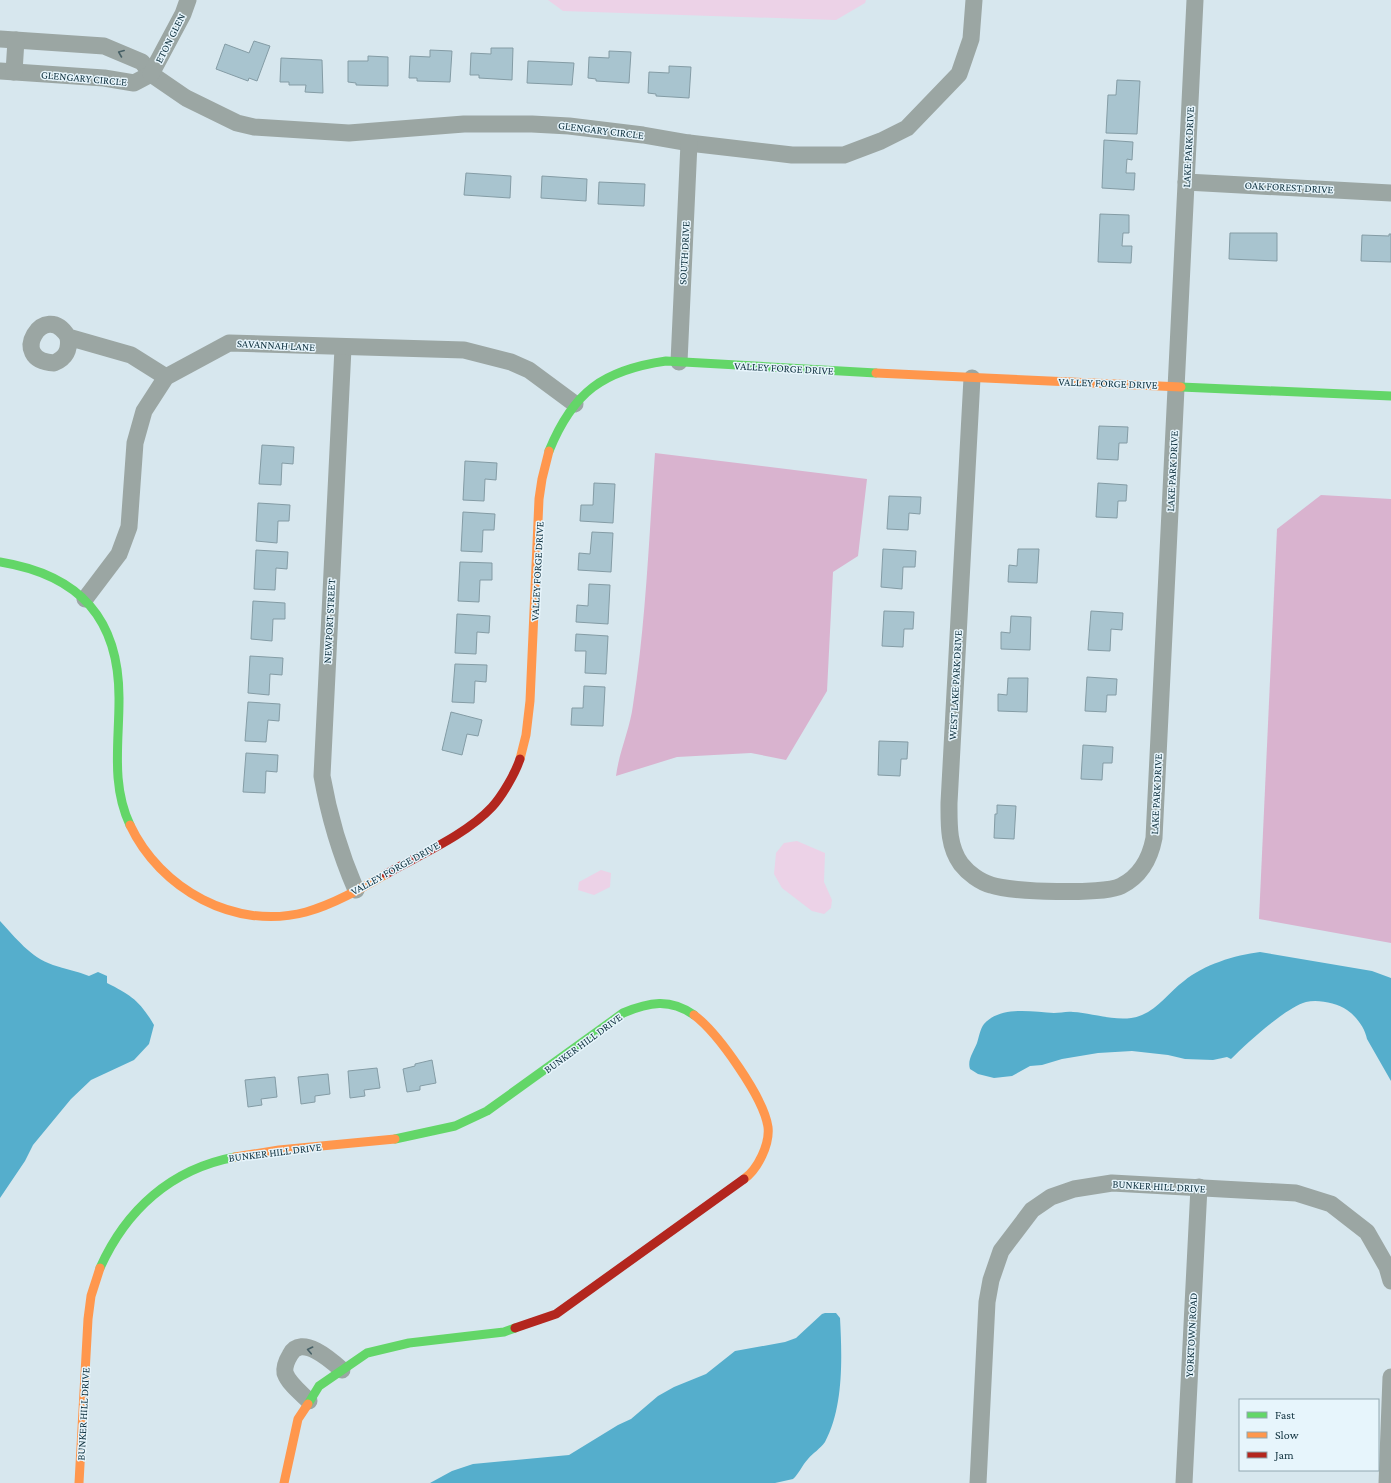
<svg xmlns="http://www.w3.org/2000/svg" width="1391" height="1483" font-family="'Crimson Pro',serif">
<rect width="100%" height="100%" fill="#d7e7ee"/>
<g fill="#ecd2e7">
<path d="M548 0H866L865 3 836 20 563 11Z"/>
<path d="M797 841 825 853 824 882 832 900 831 908 824 914 812 911 782 888 774 874 776 853 784 843Z"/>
<path d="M601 870 611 873 610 887 594 895 578 890 579 882Z"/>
</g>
<g fill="#d9b3cf">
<path d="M655 453 867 479 858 556 833 572 827 691 786 760 751 753 677 757 616 776C619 752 630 729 633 705 646 622 649 536 655 453Z"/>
<path d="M1321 495 1391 499V943L1259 919 1277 529Z"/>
</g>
<g fill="#55aecc">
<path d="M0 921C16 938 30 957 53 965 65 969 77 971 89 976L98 972 107 976V983C131 995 140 1001 154 1025L149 1044 134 1060 91 1080 71 1099 33 1145 25 1161 0 1198Z"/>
<path d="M1260 952 1372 971 1391 978V1081L1367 1039C1365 1028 1356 1016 1347 1010 1337 1003 1318 999 1306 1002 1285 1008 1247 1043 1231 1059L1227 1057 1213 1060 1185 1059 1168 1055 1132 1051 1098 1053 1062 1059 1042 1065 1030 1066 1012 1076 994 1078 978 1074 970 1069C967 1060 974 1051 977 1043 979 1037 980 1029 984 1024 1001 1005 1033 1012 1054 1013 1060 1013 1067 1011 1073 1012 1094 1013 1121 1024 1142 1015 1159 1008 1169 992 1184 981 1203 965 1235 955 1260 952Z"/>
<path d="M825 1313H836L840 1318C842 1356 844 1407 825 1442 820 1449 813 1453 808 1459 802 1465 799 1474 793 1479L775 1483H430L452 1471 473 1464 569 1455 618 1425 631 1419 658 1396 674 1387 706 1374 735 1351 785 1342 796 1338 822 1314Z"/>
</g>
<g fill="#a8c4cf" stroke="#849ca5">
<path d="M254 41 270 46 257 81 249 78 248 81 216 69 225 44 249 53Z"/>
<path d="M491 48H513L512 80 479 78V75H470L471 53 491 54Z"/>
<path d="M430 50 452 51 450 82 417 81V78H409L410 56 430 57Z"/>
<path d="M609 51 631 52 629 83 596 81V79L588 78 589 57 609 58Z"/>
<path d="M368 56 388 57V86L356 85V83L348 82V61H368Z"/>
<path d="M281 58 322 60 323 93 305 92 306 85H289V82H280Z"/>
<path d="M528 61 574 63 572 85 527 83Z"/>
<path d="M669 66 691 67 689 98 656 96V94L648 93 649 72 669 73Z"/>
<path d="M1117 80 1140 81 1137 134 1106 133 1108 95H1116Z"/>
<path d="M1104 140 1133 142 1132 160 1127 159 1126 173H1135L1134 190 1102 188Z"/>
<path d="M466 173 511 176 510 198 464 195Z"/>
<path d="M542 176 587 179 586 201 541 198Z"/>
<path d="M599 182 645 184 644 206 598 204Z"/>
<path d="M1100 214 1129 215V233H1123L1122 246H1132L1131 263 1098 262Z"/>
<path d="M1230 233H1277V261L1229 259Z"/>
<path d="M1389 234H1391V262L1361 261 1362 235 1389 236Z"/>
<path d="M1099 426 1128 427 1127 443H1119L1118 460 1097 459Z"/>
<path d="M262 445 294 447 293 464 282 463 281 485 259 484Z"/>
<path d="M465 461 497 463 496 480 485 479 484 501 463 500Z"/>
<path d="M594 483 615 484 613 523 580 521 581 505H593Z"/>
<path d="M1098 483 1127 485 1126 501H1118L1117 518 1096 517Z"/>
<path d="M889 496 921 497 920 514 909 513 908 530 887 529Z"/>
<path d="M258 503 290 505 289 521H278L277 543 256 541Z"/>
<path d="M463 512 495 514 494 530H483L482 552 461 551Z"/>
<path d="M592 532 613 533 611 572 578 570 579 553 590 554Z"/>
<path d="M883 549 916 551 915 567H903L902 589 881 587Z"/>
<path d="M1018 549H1039L1037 583 1008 582 1009 565 1017 566Z"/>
<path d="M256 550 288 552 287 569 276 568 275 590 254 589Z"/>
<path d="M460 562 492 563V580H480L479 602 458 601Z"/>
<path d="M589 584 610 585 608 624 576 622 577 605 588 606Z"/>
<path d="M253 601 285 603V619H273L272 641 251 639Z"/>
<path d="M884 611 914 612 913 629H904L903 647 882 646Z"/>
<path d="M1091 611 1123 613 1122 630 1111 629 1110 651 1088 650Z"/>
<path d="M457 614 490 616 489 633 477 632 476 654 455 653Z"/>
<path d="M1011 616 1031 617 1030 650 1001 649V632L1010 633Z"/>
<path d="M576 634 608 636 606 674 585 673 586 651H575Z"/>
<path d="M250 656 283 658 282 675 270 674 269 695 248 693Z"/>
<path d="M455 664 487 665 486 682 475 681 474 703 452 702Z"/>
<path d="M1087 677 1117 679 1116 695H1107L1106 712 1085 711Z"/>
<path d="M1008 678H1028L1027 712 998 711V694L1007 695Z"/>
<path d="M584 686 605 687 603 726 571 725 572 708H583Z"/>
<path d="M248 702 280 704 279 721 268 720 266 742 245 741Z"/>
<path d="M451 712 482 720 478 736 467 734 462 755 442 750Z"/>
<path d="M879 741 908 742 907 759H901L900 776 878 775Z"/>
<path d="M1083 745 1113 747 1112 763H1103L1102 780 1081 779Z"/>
<path d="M246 753 278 755 277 772 266 771 265 793 243 792Z"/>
<path d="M997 805 1016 806 1014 839 994 838 995 814H997Z"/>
<path d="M432 1060 436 1083 420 1086V1090L407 1092 403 1069 415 1066V1064Z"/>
<path d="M377 1068 380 1088 364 1090 365 1096 350 1098 348 1071Z"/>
<path d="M328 1074 330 1094 315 1096V1102L301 1104 298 1077Z"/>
<path d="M275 1077 277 1097 261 1099 262 1105 248 1107 245 1080Z"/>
</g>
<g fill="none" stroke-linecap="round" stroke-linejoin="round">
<g stroke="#9ba6a3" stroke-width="17">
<path d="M0 39 104 46 142 62 151 74 186 98 237 123 254 127 349 133 464 124H532L569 126 643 135 689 143 792 155H844L881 141 907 128 959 74 971 39 974 0"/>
<path d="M0 71 104 78 134 83 151 74"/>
<path d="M14 72 16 40"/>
<path d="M151 74 183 14 188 0"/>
<path d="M1186 182 1391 193"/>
<path d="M68 337C70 350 66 358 54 363 6 361 45 298 68 337L131 355 166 377"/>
<path d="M343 348 322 776C329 816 340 853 356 890"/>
<path d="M679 362 689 143"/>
<path d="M972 378 949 803C949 824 948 846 961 864 968 873 980 882 991 885 1011 892 1103 895 1121 886 1141 876 1150 859 1154 838L1195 0"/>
<path d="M85 599 119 554 129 527 135 443 144 411 166 377 229 343 464 350 511 362 529 370 575 404"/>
<path d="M309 1401C301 1393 289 1384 285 1373 284 1367 287 1360 290 1355 301 1333 332 1361 342 1370"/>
<path d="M978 1483 987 1302 991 1280 1001 1251 1032 1210 1051 1197 1074 1189 1112 1183 1296 1193 1331 1204 1367 1232 1387 1267 1391 1281"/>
<path d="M1184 1483 1199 1187"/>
<path d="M1387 1483 1391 1377"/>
</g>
<g stroke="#63d668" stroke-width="9">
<path d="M1181 387 1391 396"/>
<path d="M549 451C573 392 603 370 666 361L876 373"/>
<path d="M0 562C80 575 120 619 119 701 119 743 111 785 130 825"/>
<path d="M395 1139 455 1126 487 1111 623 1013C649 1002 670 998 694 1015"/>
<path d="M100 1268C126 1210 171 1169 235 1157"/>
<path d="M308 1404 319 1386 367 1353 409 1343 504 1332 515 1328"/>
</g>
<g stroke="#ff974d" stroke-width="9">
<path d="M876 373 1181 387"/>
<path d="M520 759 526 735 530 701 539 499 542 479 549 451"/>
<path d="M130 825C160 889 235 931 306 912 334 904 360 889 386 874"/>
<path d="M694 1015C718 1033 764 1098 768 1127 770 1144 758 1169 744 1179"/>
<path d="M235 1157 279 1150 395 1139"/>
<path d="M79 1483 88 1319 91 1296 100 1268"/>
<path d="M284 1483 298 1419 308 1404"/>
</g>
<g stroke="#b3261e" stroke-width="9">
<path d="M386 874C419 855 466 835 492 807 502 796 515 774 520 759"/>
<path d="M515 1328 556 1314 744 1179"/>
</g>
</g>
<defs><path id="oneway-chevron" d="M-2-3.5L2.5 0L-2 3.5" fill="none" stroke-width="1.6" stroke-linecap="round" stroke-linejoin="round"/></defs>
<g stroke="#476066">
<use href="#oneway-chevron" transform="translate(121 53) rotate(-158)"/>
<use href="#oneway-chevron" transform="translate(310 1350) rotate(-168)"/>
</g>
<g text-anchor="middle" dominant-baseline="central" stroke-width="3" stroke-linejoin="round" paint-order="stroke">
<g font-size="11" fill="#0f313e" stroke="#e7f5fc">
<text transform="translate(170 38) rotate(-63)">ETON GLEN</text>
<text transform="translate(84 78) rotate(5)">GLENGARY CIRCLE</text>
<text transform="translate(601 130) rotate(7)">GLENGARY CIRCLE</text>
<text transform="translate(1188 147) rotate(-87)">LAKE PARK DRIVE</text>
<text transform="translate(1289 187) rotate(3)">OAK FOREST DRIVE</text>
<text transform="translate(684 253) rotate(-87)">SOUTH DRIVE</text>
<text transform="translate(276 345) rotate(3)">SAVANNAH LANE</text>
<text transform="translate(784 368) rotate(3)">VALLEY FORGE DRIVE</text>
<text transform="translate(1108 383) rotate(2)">VALLEY FORGE DRIVE</text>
<text transform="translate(1172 471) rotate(-87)">LAKE PARK DRIVE</text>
<text transform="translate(537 571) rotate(-87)">VALLEY FORGE DRIVE</text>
<text transform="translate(329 621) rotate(-87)">NEWPORT STREET</text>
<text transform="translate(955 685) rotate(-87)">WEST LAKE PARK DRIVE</text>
<text transform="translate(1156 794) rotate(-87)">LAKE PARK DRIVE</text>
<text transform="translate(395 868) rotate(-29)">VALLEY FORGE DRIVE</text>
<text transform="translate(583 1043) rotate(-36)">BUNKER HILL DRIVE</text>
<text transform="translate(275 1152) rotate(-7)">BUNKER HILL DRIVE</text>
<text transform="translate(1159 1186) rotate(3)">BUNKER HILL DRIVE</text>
<text transform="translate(1191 1335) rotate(-87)">YORKTOWN ROAD</text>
<text transform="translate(83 1414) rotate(-87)">BUNKER HILL DRIVE</text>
</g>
</g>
<rect x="1239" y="1399" width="140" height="72" fill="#e7f5fc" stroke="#91a7b0"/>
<rect x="1247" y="1412" width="20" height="6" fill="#63d668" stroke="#91a7b0"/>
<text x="1275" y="1419" font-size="12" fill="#0f313e">Fast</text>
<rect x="1247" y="1432" width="20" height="6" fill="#ff974d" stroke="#91a7b0"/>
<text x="1275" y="1439" font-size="12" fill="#0f313e">Slow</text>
<rect x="1247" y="1452" width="20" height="6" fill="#b3261e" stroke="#91a7b0"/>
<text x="1275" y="1459" font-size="12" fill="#0f313e">Jam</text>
</svg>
